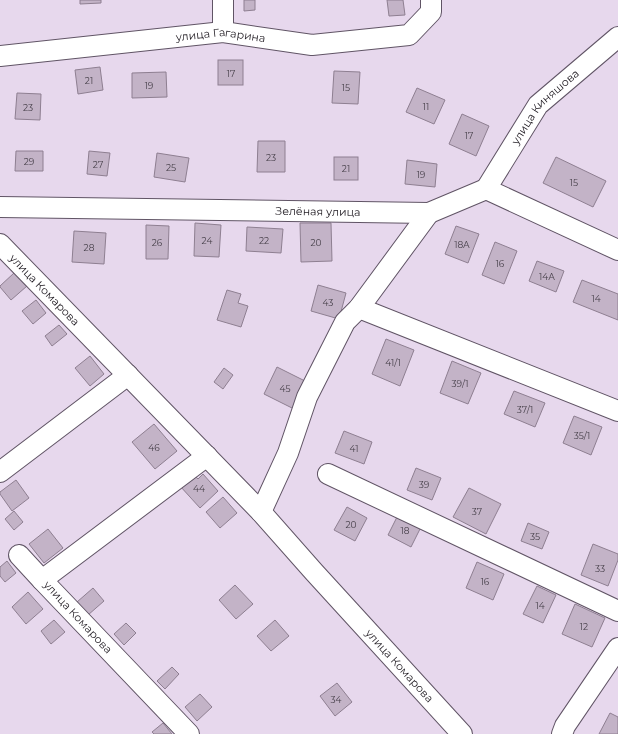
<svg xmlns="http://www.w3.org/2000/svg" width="618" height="734" font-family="Montserrat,sans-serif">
<rect width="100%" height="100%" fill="#e7d8ed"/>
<g fill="#c3b3c7" stroke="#8e7f91">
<path d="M80 0H101V3L80 4Z"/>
<path d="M244 0H255V10L244 11Z"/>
<path d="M387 0H403L405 15 389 16Z"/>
<rect x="218" y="60" width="25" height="25"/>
<path d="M100 67 103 90 78 94 75 70Z"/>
<path d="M334 71 360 72 358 104 332 103Z"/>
<path d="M166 72 167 97 132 98V73Z"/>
<path d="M417 88 445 100 434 124 406 112Z"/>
<path d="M17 93 41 94 40 120 15 119Z"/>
<path d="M462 114 489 126 476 156 449 144Z"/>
<path d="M258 141H285V172H257Z"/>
<path d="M16 151H43V171H15Z"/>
<path d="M89 151 110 153 107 176 87 174Z"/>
<path d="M157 153 189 158 185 182 154 177Z"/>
<rect x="334" y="157" width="24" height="23"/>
<path d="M556 157 606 181 593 207 543 183Z"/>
<path d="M407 160 437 164 435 187 405 184Z"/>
<path d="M195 223 221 225 219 257 194 256Z"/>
<path d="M300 223H331L332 261 301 262Z"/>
<path d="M146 225 169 226 168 259H146Z"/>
<path d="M456 226 479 234 468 263 445 254Z"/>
<path d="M247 227 283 229 281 253 246 251Z"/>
<path d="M74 231 106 233 104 264 72 262Z"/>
<path d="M495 242 517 251 504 284 482 275Z"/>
<path d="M537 261 564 271 556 292 529 281Z"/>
<path d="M14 273 27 286 11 300 0 287V286Z"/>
<path d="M582 280 618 294V320L573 302Z"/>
<path d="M318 285 346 293 339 319 311 311Z"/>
<path d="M227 290 241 294 238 303 248 306 241 327 217 320Z"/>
<path d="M36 300 46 313 33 324 22 311Z"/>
<path d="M59 325 67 334 52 346 45 336Z"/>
<path d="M386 339 414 350 400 386 372 374Z"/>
<path d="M90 356 104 374 90 386 75 368Z"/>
<path d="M452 361 481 373 468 404 440 393Z"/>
<path d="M277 367 307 382 294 409 264 394Z"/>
<path d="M224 368 233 375 223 389 214 382Z"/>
<path d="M514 391 545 403 535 427 504 414Z"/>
<path d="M574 416 602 427 591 455 563 443Z"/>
<path d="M154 424 177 451 155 469 132 442Z"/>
<path d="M344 431 372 442 364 464 335 453Z"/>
<path d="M416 468 441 478 432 500 407 490Z"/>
<path d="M193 474 198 479 203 474 218 491 200 508 180 486Z"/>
<path d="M16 480 29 498 12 511 0 494V492Z"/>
<path d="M469 488 501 504 486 534 453 517Z"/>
<path d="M223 497 237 513 220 528 206 512Z"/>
<path d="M347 507 367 518 355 541 334 530Z"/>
<path d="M14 511 23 522 14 530 5 519Z"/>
<path d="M399 513 422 525 411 547 388 535Z"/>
<path d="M528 523 549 532 542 549 521 541Z"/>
<path d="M48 529 63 548 44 563 29 544Z"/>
<path d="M593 544 618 554V560L608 586 581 575Z"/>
<path d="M7 561 16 573 5 582 0 576V567Z"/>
<path d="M477 562 504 574 493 600 466 588Z"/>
<path d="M235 585 253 604 236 619 219 600Z"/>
<path d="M537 586 556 595 543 623 523 614Z"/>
<path d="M93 588 104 601 88 615 77 602Z"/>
<path d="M28 592 43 609 26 624 12 607Z"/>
<path d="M575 604 605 618 592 647 562 634Z"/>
<path d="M54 620 65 632 51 644 41 631Z"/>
<path d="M275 620 289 636 271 651 257 636Z"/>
<path d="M126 623 136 633 124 645 114 634Z"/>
<path d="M172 667 179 674 165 689 157 681Z"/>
<path d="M337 683 352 702 335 716 320 696Z"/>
<path d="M200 694 212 707 197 721 185 707Z"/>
<path d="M610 713 618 717V734H599Z"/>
<path d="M163 723 172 734H154L152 732Z"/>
</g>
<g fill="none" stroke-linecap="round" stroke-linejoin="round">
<g stroke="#605465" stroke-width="22">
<g id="minor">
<path d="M223 0V32"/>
<path id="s1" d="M0 56 223 32 312 45 409 35 431 12V0"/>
<path id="s2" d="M486 189 538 105 618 37"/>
<path id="s3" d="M0 207 429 213 486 189 618 250"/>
<path id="s4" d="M0 244 261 512 314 572 462 734"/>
<path d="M359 308 618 411"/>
<path d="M0 472 128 375"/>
<path d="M328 474 618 611"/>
<path d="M261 512 288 453 307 397 345 322 359 308 429 213"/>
<path d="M19 555 42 580"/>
<path d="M189 734 42 580 207 456"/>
<path d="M562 734 565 726 618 648"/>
</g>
</g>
<use href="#minor" stroke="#fff" stroke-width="20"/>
</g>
<g text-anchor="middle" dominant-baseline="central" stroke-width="3" stroke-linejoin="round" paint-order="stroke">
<g font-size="9" fill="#47404a">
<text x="231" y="73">17</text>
<text x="89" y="80">21</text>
<text x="149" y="85">19</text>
<text x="346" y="87">15</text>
<text x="426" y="106">11</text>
<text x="28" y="107">23</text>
<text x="469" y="135">17</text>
<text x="271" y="157">23</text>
<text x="29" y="161">29</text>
<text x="98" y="164">27</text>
<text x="171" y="167">25</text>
<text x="346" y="168">21</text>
<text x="421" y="174">19</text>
<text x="574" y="182">15</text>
<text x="207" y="240">24</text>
<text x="264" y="240">22</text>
<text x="157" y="242">26</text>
<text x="316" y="242">20</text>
<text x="462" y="244">18А</text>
<text x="89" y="247">28</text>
<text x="500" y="263">16</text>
<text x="547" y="276">14А</text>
<text x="596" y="298">14</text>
<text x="328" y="302">43</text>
<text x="393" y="362">41/1</text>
<text x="460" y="383">39/1</text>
<text x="285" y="388">45</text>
<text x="525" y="409">37/1</text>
<text x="582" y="435">35/1</text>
<text x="154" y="447">46</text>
<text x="354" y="448">41</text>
<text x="424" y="484">39</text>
<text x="199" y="488">44</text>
<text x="477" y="511">37</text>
<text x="351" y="524">20</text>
<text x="405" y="530">18</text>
<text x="535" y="536">35</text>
<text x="600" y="568">33</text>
<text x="485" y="581">16</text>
<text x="540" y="605">14</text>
<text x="584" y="626">12</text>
<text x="336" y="699">34</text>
</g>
<g font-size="11" fill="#1e1920" stroke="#fff">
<text stroke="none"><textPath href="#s1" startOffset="222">улица Гагарина</textPath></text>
<text stroke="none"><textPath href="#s2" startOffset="102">улица Киняшова</textPath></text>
<text stroke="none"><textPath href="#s3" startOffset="318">Зелёная улица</textPath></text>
<text stroke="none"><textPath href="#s4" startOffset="64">улица Комарова</textPath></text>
<text transform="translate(78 617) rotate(47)">улица Комарова</text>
<text stroke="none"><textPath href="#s4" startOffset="581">улица Комарова</textPath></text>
</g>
</g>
</svg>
